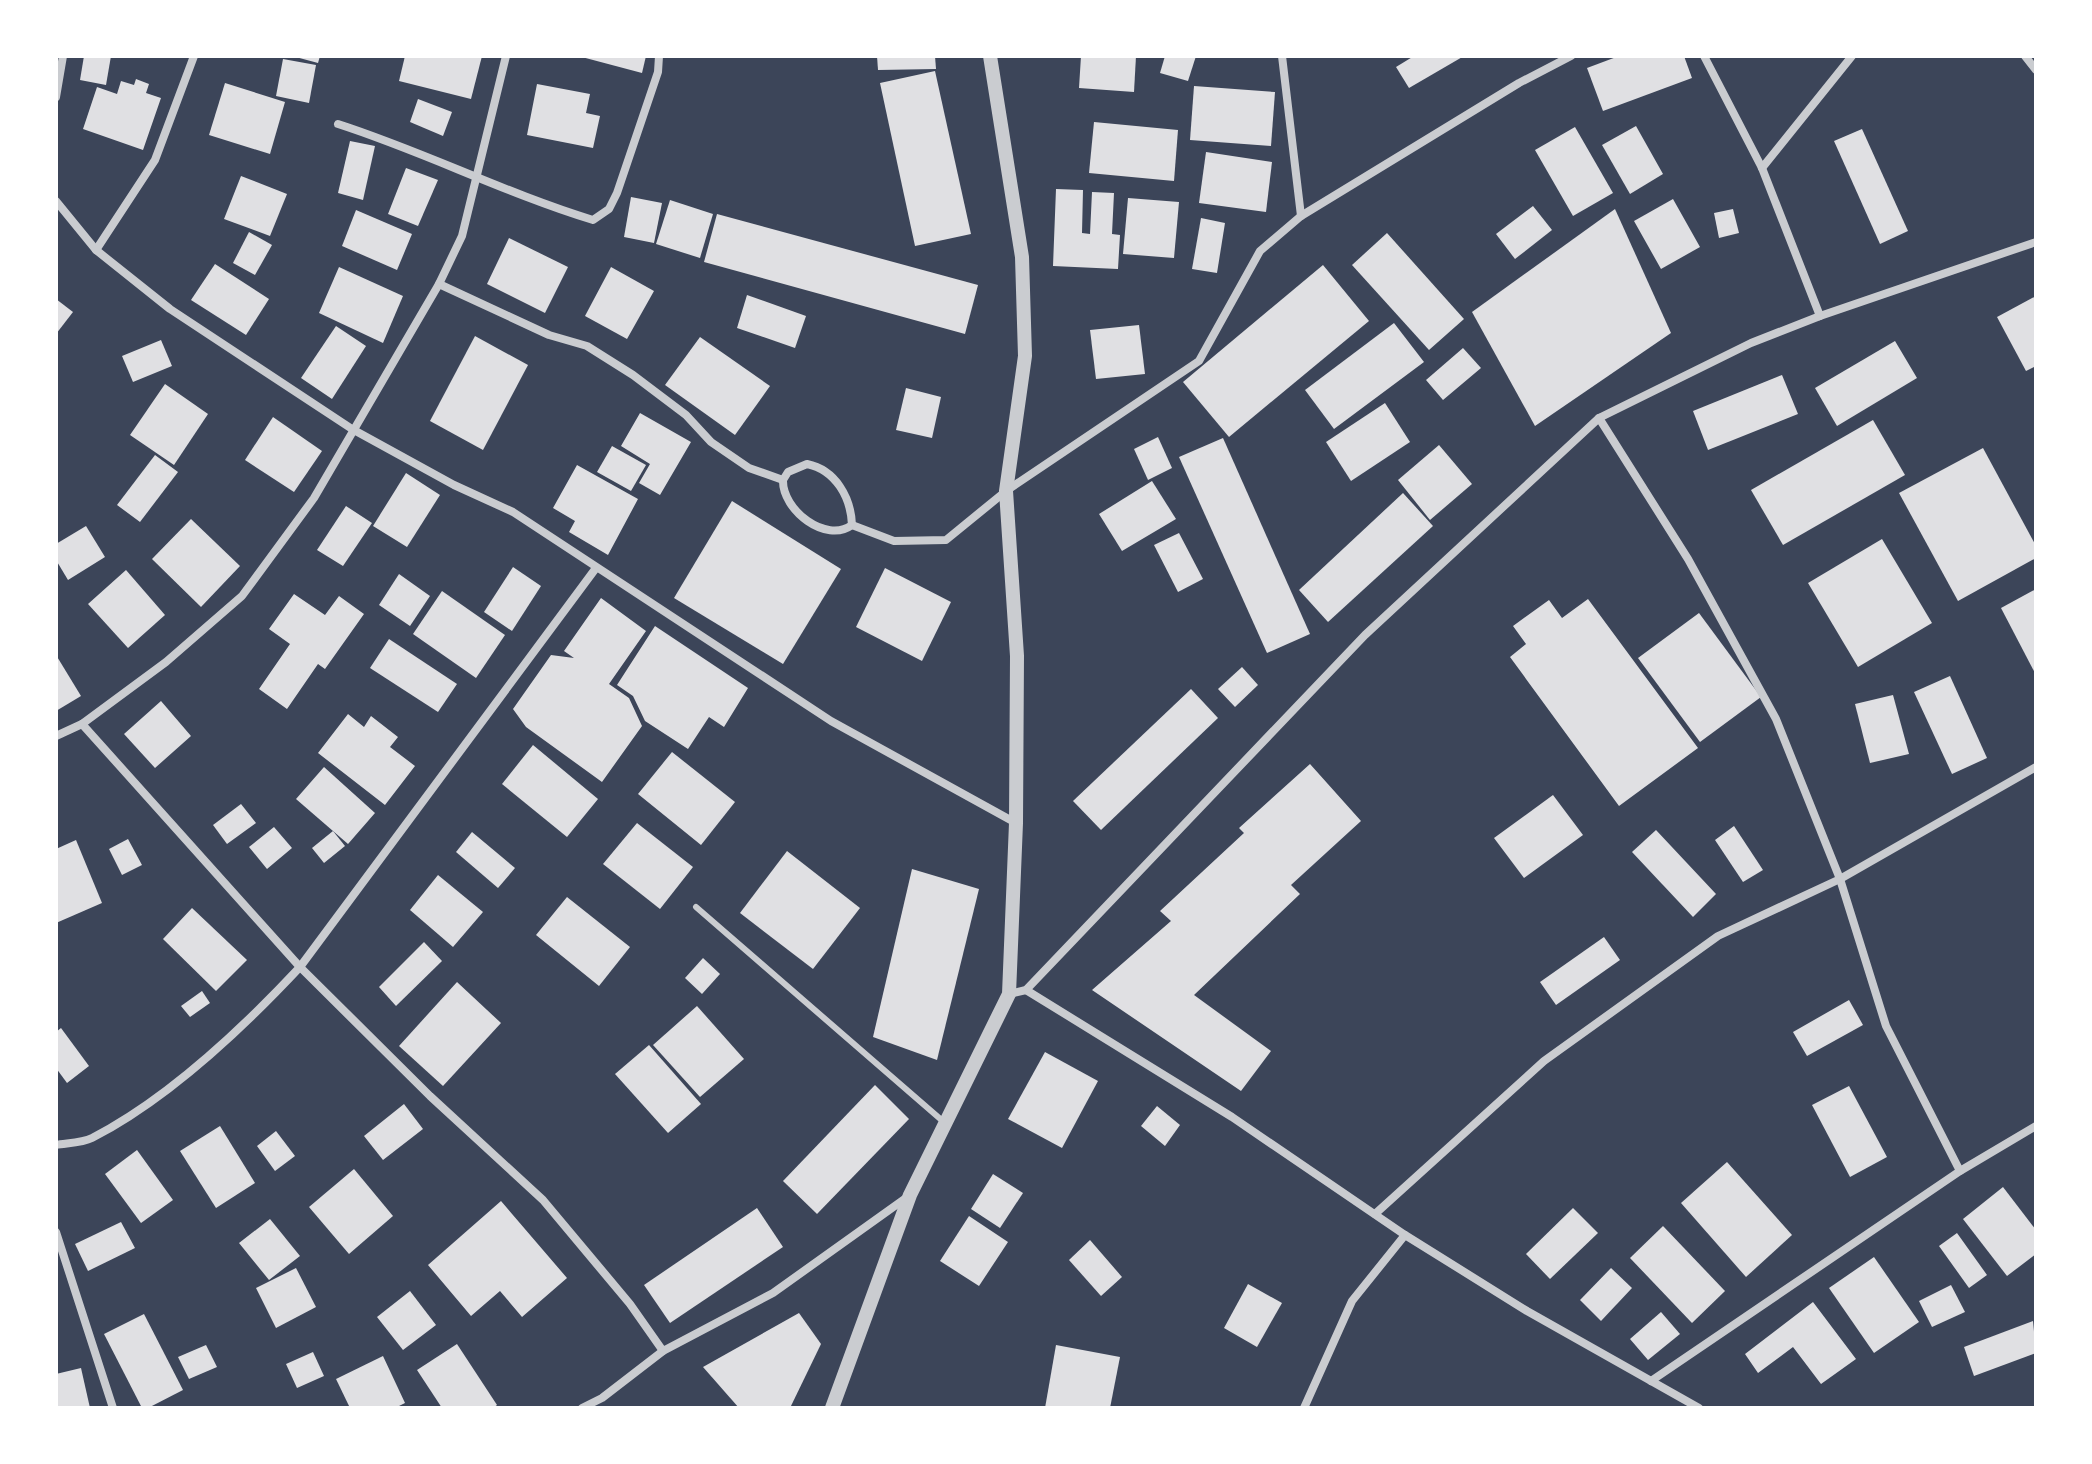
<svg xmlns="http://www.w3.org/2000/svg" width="2092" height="1464" font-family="'Times New Roman',serif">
<rect width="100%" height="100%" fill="#2d3142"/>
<rect fill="#3c4559" x="56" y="56" width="1980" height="1352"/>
<g fill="#e0e0e3">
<path d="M84 56H111L106 85 80 80Z"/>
<path d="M292 56H320L318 63Z"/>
<path d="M405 56H482L471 99 399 81Z"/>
<path d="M578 56H646L642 73Z"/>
<path d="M877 56H935L936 69 878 70Z"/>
<path d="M1081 56H1136L1134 92 1079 88Z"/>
<path d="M1165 56H1196L1188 81 1160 73Z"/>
<path d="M1414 56H1464L1409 88 1396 67Z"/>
<path d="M1619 56H1684L1692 78 1603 111 1587 68Z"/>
<path d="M283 59 316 65 309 103 276 96Z"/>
<path d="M935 71 971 234 915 246 880 83Z"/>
<path d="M136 79 149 84 146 93 161 98 143 150 83 129 97 87 117 94 121 81 134 85Z"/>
<path d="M225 83 285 102 270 154 209 135Z"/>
<path d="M537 84 590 94 586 113 600 116 593 148 527 135Z"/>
<path d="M1194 86 1275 92 1271 146 1190 140Z"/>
<path d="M418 99 452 112 443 136 410 122Z"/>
<path d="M1094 122 1178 130 1174 181 1089 173Z"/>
<path d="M1636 126 1663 174 1630 194 1602 145Z"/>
<path d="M1575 127 1613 193 1573 216 1535 150Z"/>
<path d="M1862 129 1908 231 1880 244 1834 141Z"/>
<path d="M350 141 375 146 363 200 338 193Z"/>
<path d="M1206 152 1272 162 1266 212 1199 203Z"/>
<path d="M406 168 438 180 418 226 388 214Z"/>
<path d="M241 176 287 194 270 236 224 219Z"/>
<path d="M1056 189 1083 190 1082 233 1090 234 1092 192 1114 193 1112 234 1120 235 1118 269 1053 266Z"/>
<path d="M631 197 662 203 654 243 624 237Z"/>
<path d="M1128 198 1179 202 1174 258 1123 254Z"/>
<path d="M1673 199 1700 247 1661 269 1634 221Z"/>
<path d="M670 200 713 214 700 258 656 244Z"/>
<path d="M1533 206 1552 230 1515 259 1496 234Z"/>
<path d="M1615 209 1671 333 1535 426 1472 312Z"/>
<path d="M1733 209 1739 233 1719 238 1714 213Z"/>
<path d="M356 210 412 234 397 270 342 246Z"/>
<path d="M717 214 978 285 965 334 704 262Z"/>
<path d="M1201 218 1225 223 1217 273 1192 269Z"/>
<path d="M249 232 272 245 255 275 233 263Z"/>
<path d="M1387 233 1464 319 1429 350 1352 265Z"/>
<path d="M509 238 568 267 545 313 487 284Z"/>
<path d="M215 264 269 299 246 335 191 300Z"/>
<path d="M1323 265 1369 321 1229 437 1183 382Z"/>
<path d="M339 267 403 296 383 343 319 313Z"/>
<path d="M611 267 654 291 627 339 585 316Z"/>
<path d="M747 295 806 316 795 348 737 328Z"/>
<path d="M2036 296V366L2026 371 1997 317Z"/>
<path d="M56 299 73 312 56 334Z"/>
<path d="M1394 323 1424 362 1334 429 1305 390Z"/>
<path d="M1139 325 1145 374 1096 379 1090 330Z"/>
<path d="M336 326 366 346 332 399 301 378Z"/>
<path d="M475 336 528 365 483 450 430 421Z"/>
<path d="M700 337 770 386 735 435 665 385Z"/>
<path d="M161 340 172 366 133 382 122 356Z"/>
<path d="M1895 341 1917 378 1837 426 1815 388Z"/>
<path d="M1463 348 1481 368 1443 400 1426 380Z"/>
<path d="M1782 375 1798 414 1708 450 1693 411Z"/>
<path d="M165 384 208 414 174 465 130 435Z"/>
<path d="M906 388 941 397 932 438 896 430Z"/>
<path d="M1385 403 1410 442 1351 481 1326 442Z"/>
<path d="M640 413 691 442 660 495 639 483 650 464 621 446Z"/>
<path d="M273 417 322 451 294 492 245 460Z"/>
<path d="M1873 420 1905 475 1783 545 1751 490Z"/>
<path d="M1158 437 1172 468 1148 480 1134 449Z"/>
<path d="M1223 438 1310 634 1267 653 1179 457Z"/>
<path d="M1439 445 1472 484 1430 520 1398 480Z"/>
<path d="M612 446 646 465 631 491 597 472Z"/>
<path d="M1983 448 2036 546V558L1958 601 1899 493Z"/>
<path d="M155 455 178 472 140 522 117 505Z"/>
<path d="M577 465 638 499 608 555 569 532 575 521 553 508Z"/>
<path d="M406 473 440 495 407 547 373 526Z"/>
<path d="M1152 481 1176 519 1122 551 1099 514Z"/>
<path d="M1403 493 1433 526 1328 622 1299 590Z"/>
<path d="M732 501 841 569 783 664 674 598Z"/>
<path d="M346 506 372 523 343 566 317 550Z"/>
<path d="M191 519 240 566 201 607 152 559Z"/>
<path d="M86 526 105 557 68 580 56 560V544Z"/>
<path d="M1179 533 1203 579 1178 592 1154 545Z"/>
<path d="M1882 539 1932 623 1858 667 1808 583Z"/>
<path d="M513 567 541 586 512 631 484 612Z"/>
<path d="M885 568 951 602 922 661 856 627Z"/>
<path d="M126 570 165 615 128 648 88 604Z"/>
<path d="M399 574 430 596 410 626 379 605Z"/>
<path d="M2036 589V675L2001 608Z"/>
<path d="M442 591 505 635 476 678 413 634Z"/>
<path d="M294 594 325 615 339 596 364 614 325 669 318 664 287 709 259 689 290 644 269 629Z"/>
<path d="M601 598 646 631 609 684 629 698 642 726 602 782 526 727 513 709 551 655 574 658 564 651Z"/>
<path d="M1588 599 1698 748 1619 806 1510 657 1526 644 1513 626 1549 600 1562 618Z"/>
<path d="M1699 613 1761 697 1700 742 1638 658Z"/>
<path d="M655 626 748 688 724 727 709 717 688 749 645 721 633 696 617 685Z"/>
<path d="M389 639 457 684 438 712 370 668Z"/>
<path d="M56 655 81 696 56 711Z"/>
<path d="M1242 667 1258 685 1235 707 1218 689Z"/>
<path d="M1950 676 1987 758 1952 774 1914 692Z"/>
<path d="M1191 689 1218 718 1101 830 1073 801Z"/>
<path d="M1893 695 1909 754 1870 763 1855 704Z"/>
<path d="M161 701 191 736 155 768 124 734Z"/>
<path d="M348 714 364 727 371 716 398 737 390 747 415 766 385 805 318 753Z"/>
<path d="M533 745 598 799 567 837 502 784Z"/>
<path d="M672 752 735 802 701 845 638 794Z"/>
<path d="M1310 764 1361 821 1291 885 1300 894 1194 995 1271 1051 1241 1091 1092 990 1171 921 1160 911 1244 833 1239 828Z"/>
<path d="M324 767 375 813 348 844 296 799Z"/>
<path d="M1553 795 1583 835 1524 878 1494 838Z"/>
<path d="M241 804 256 823 227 844 213 825Z"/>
<path d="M637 823 693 867 660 909 603 864Z"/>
<path d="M1734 826 1763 870 1743 882 1715 840Z"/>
<path d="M274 827 292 848 267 869 249 847Z"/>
<path d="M1656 830 1716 894 1693 917 1632 852Z"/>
<path d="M333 831 345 846 324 863 312 848Z"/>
<path d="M472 832 515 868 498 888 456 852Z"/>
<path d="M128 839 142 865 122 875 109 849Z"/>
<path d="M76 840 102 903 56 923V849Z"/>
<path d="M787 851 860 908 813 969 740 913Z"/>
<path d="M912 869 979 889 937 1060 873 1037Z"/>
<path d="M438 875 483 912 453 947 410 910Z"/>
<path d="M567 897 630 947 599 986 536 935Z"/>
<path d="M192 908 247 960 216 991 163 939Z"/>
<path d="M1604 937 1620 960 1556 1005 1540 982Z"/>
<path d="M424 942 442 961 396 1006 379 987Z"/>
<path d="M703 958 720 974 702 994 685 978Z"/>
<path d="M457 982 501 1023 443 1086 399 1046Z"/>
<path d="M202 991 210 1003 190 1017 181 1006Z"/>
<path d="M1849 1000 1863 1025 1807 1056 1793 1032Z"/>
<path d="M697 1006 744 1059 700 1097 653 1045Z"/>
<path d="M61 1028 89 1066 67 1083 56 1068V1032Z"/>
<path d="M649 1045 701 1104 668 1133 615 1074Z"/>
<path d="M1045 1052 1098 1081 1062 1148 1008 1119Z"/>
<path d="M875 1085 909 1119 817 1214 783 1181Z"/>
<path d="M1849 1086 1887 1157 1850 1177 1812 1105Z"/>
<path d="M404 1104 423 1129 383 1160 364 1136Z"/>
<path d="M1157 1106 1180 1125 1165 1146 1141 1126Z"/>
<path d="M220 1126 255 1183 216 1208 180 1151Z"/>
<path d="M276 1131 295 1156 275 1171 257 1146Z"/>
<path d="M137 1150 173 1200 141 1223 105 1174Z"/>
<path d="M1727 1162 1792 1235 1746 1277 1681 1203Z"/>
<path d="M354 1169 393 1216 349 1254 309 1207Z"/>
<path d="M993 1174 1023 1193 1000 1228 971 1209Z"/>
<path d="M2003 1187 2036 1230V1254L2007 1276 1963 1219Z"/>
<path d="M501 1201 567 1278 522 1317 500 1291 471 1316 428 1265Z"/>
<path d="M757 1208 783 1247 670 1323 644 1285Z"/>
<path d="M1573 1208 1598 1233 1550 1279 1526 1254Z"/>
<path d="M969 1216 1008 1242 979 1286 940 1261Z"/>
<path d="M270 1219 300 1256 269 1280 239 1243Z"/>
<path d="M121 1222 135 1248 88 1271 75 1244Z"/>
<path d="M1663 1226 1725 1291 1692 1323 1630 1258Z"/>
<path d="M1957 1233 1987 1275 1969 1288 1939 1246Z"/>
<path d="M1090 1240 1122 1277 1101 1296 1069 1260Z"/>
<path d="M1874 1257 1919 1322 1874 1353 1829 1288Z"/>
<path d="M296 1268 316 1307 276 1328 256 1288Z"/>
<path d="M1611 1268 1632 1288 1601 1321 1580 1300Z"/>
<path d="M1248 1284 1282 1303 1257 1347 1224 1328Z"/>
<path d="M1951 1285 1965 1312 1932 1327 1919 1301Z"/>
<path d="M410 1291 436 1325 403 1350 377 1317Z"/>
<path d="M1813 1302 1856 1359 1821 1384 1793 1347 1758 1373 1745 1354Z"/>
<path d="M1661 1312 1680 1334 1648 1360 1630 1339Z"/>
<path d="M799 1313 821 1344 790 1408H739L703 1367Z"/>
<path d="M144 1314 183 1390 148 1408H142L104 1334Z"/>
<path d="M2033 1321 2036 1353 1974 1376 1964 1347Z"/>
<path d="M457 1344 497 1405 493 1408H442L417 1370Z"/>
<path d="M206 1345 217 1367 189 1379 178 1357Z"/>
<path d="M1056 1345 1120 1357 1110 1408H1045Z"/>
<path d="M313 1352 324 1376 297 1388 286 1364Z"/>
<path d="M383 1356 405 1403 395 1408H350L336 1379Z"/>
<path d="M81 1368 90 1408H56V1374Z"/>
</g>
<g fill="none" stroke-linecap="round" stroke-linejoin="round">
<path stroke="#caccd0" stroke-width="6" d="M696 907 945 1123"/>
<g stroke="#caccd0" stroke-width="8">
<path d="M1282 56 1301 216"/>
<path d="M1704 56 1762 168 1820 316"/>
<path d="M2025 56 2036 70"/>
<path d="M56 97 63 56"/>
<path d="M338 124C425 152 505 193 593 220L609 209 617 193 658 72 659 56"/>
<path d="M1762 168 1852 56"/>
<path d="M56 201 96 250 170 309 352 429 454 485 513 512 831 721 1016 823"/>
<path d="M96 250 155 160 194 56"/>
<path d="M439 284 549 335 587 346 633 375 686 415 711 442 749 468 783 480"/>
<path d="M1599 418 1688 559 1776 719 1840 879 1886 1026 1960 1171"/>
<path d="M807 464C836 470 851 498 852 525 826 544 782 510 783 480L788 472Z"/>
<path d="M852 525 894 541 946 540 1006 491 1199 361 1260 251 1301 216 1519 83 1571 56"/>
<path d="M82 724 300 967 430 1096 543 1200 630 1304 663 1351"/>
<path d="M56 736 82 724 166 662 242 596 314 498 439 284 462 236 506 56"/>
<path d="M1026 990 1232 1117 1405 1235 1527 1311 1699 1408"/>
<path d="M1009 994 1026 990 1365 635 1599 418 1751 343 1820 316 2036 242"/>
<path d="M56 1145C67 1143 82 1143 92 1138 168 1099 242 1029 300 967L596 568"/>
<path d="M1375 1214 1544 1061 1718 936 1840 879 2036 767"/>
<path d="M56 1232 113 1408"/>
<path d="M1651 1381 1960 1171 2036 1126"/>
<path d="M582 1408 602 1398 663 1351 773 1293 906 1198"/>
<path d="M1304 1408 1352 1301 1405 1235"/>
</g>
<path stroke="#caccd0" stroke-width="14" d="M832 1408 910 1195 1009 994 1016 823 1017 656 1006 491 1025 356 1022 257 990 56"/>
</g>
<rect width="2092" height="1464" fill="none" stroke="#ffffff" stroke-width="116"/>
</svg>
